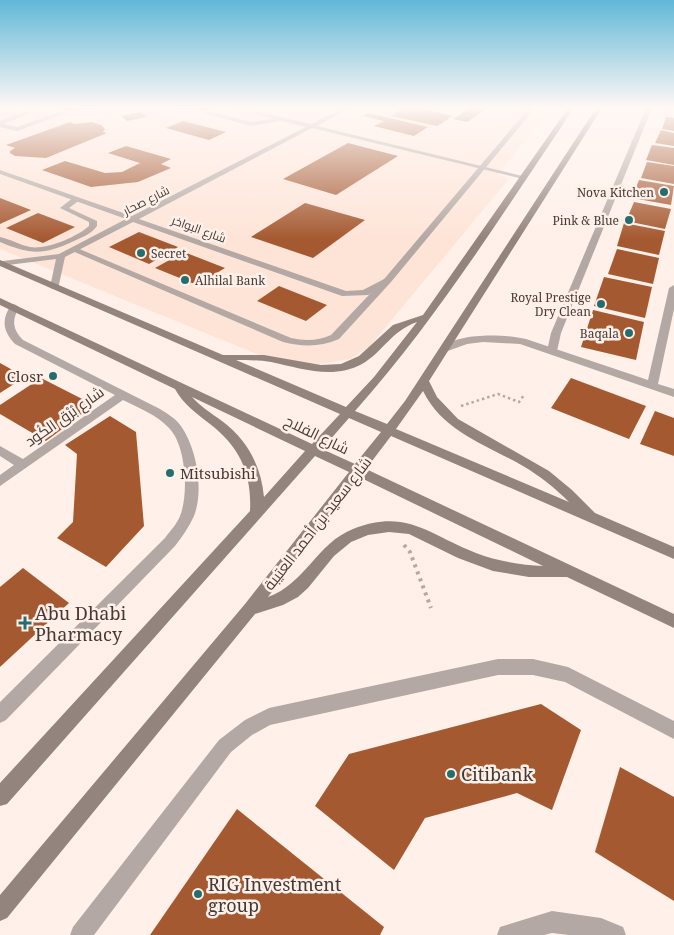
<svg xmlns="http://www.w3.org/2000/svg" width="674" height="935" font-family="'Noto Serif',Cairo,serif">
<rect width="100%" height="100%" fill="#fff0e9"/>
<path fill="#fee4d7" d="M0 108H551L498 174 509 179 369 347 350 359 302 367 281 364 0 249Z"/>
<g fill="#a55931">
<path d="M404 108H419L453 116 437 126 391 116Z"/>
<path d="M469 108H488L467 122 453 119Z"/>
<path d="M141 112 147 117 127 121 121 116Z"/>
<path d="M368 113 428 127 414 136 374 126 384 121 363 116Z"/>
<path d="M666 117 674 118V131L662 129Z"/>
<path d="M183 121 226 132 209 140 166 128Z"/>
<path d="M70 122 75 124 92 122 101 125 105 129 103 132 107 133 46 158 15 156 10 153V151L15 148 6 145Z"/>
<path d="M661 130 674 133V146L655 143Z"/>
<path d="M348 143 398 156 336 195 283 179Z"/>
<path d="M652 145 674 148V165L646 160Z"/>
<path d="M126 146 171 159 161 164 171 168 138 182 91 187 42 170 65 161 105 173 122 172 140 163 108 153Z"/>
<path d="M647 162 674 166V184L641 178Z"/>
<path d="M639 180 674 186 671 205 632 198Z"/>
<path d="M0 198 31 210 0 224Z"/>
<path d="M634 202 671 209 665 229 626 221Z"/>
<path d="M305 203 365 220 313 258 251 237Z"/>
<path d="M38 213 75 227 43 243 6 228Z"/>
<path d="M624 223 665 231 659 255 617 246Z"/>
<path d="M139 232 178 247 149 264 109 247Z"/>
<path d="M617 249 659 258 653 284 608 274Z"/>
<path d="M184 252 225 268 197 285 155 268Z"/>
<path d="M604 277 652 287 645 318 594 306Z"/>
<path d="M279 286 327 305 306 321 257 301Z"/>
<path d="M593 310 644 322 636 360 581 347Z"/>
<path d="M0 363 25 377 0 393Z"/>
<path d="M41 378 94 405 46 441 0 414V405Z"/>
<path d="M571 378 646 406 629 439 551 408Z"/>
<path d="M655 411 674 418V456L640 444Z"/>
<path d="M110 416 136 432 144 526 106 567 57 538 73 522 77 454 65 445Z"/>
<path d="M23 568 69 603 0 667V587Z"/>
<path d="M541 704 581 730 552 810 517 793 425 818 394 870 315 806 349 754Z"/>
<path d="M620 767 674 797V901L595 852Z"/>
<path d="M237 809 384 927 380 935H150Z"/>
</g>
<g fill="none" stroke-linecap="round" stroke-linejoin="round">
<path stroke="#b6a9a2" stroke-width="2.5" stroke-dasharray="2.5 3" stroke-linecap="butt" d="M461 406 498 394 519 402 524 395"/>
<path stroke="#b6a9a2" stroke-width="4" stroke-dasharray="3 4.5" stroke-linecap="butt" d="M404 545 410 552 431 608"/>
<g fill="#b3a8a3" fill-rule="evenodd">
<path d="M0 108H16L0 112Z"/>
<path d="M34 108H44L3 124 17 127 70 108H80L17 131 0 127V121Z"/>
<path d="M186 108H198L251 122 281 118 284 120 251 126Z"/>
<path d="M529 108H535L391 282 339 339C320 347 303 347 283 342L70 250 77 248 291 338C305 341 318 341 331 335L385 278Z"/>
<path d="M646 108H652L561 333 557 351 552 354 548 353 547 351 551 333Z"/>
<path d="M74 197 81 199 69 208 97 221V226C91 234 83 237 74 241 44 255 31 255 0 242V237C10 239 20 245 30 247 46 250 77 237 89 226V222L60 208Z"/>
<path d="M14 304 19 307C12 320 12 329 23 340L160 409C168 414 176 419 181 426 197 449 204 490 194 516 189 527 182 537 175 546L6 720 0 723V702L165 538C170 531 177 524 180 516 189 494 186 445 169 428 157 415 139 408 123 400L0 486V475L14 465 0 456V446L23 459 115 395 15 344C3 331 1 320 11 305Z"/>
<path d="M498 659H533L568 667 674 721V739L565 682 533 675H498L270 725 252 735 231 752 94 935H70L73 927 219 740 245 720 269 708Z"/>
</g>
<g fill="#b3a8a3" fill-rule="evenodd">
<path d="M231 108H243L311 124 342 108H350L317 126 526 177 523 179 312 128 139 219 346 291 363 290 388 277 392 280 368 295 342 296 133 222 65 257 58 289H52L50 287 56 259 0 266V262L3 261 59 254 126 219 0 174V170L132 216 306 127Z"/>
<path d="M674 285V309L658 384 674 389V397L520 344 483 342 467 344 445 352 440 349C457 332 504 334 526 339L648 380 669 288Z"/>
<path d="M552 911 601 918 623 927 626 935H569L552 933 544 935H497L500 927Z"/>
</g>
<path fill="#93847d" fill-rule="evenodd" d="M568 108H574C504 211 438 318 355 411L387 424 405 401 596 108H602L429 381 437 397 458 419 549 471 572 490 595 513 674 547V559L391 436 366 469 674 614V628L567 577H529L493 571 458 558 409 534 389 532 368 535 351 542 334 556 308 588 298 597 283 605 255 614 7 918 0 921V895L245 604 349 472 315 456 7 804 0 806V783L250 511C252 474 240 447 210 424 196 413 183 404 175 389L0 305V298L312 444 340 414 0 266V260L223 355H264L321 365 341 364 359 356 393 325 423 315ZM417 322 374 377 346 407 236 360C247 360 259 360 271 362 300 368 333 380 362 364 383 352 391 331 417 322ZM423 391C443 432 487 445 523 466 540 476 555 488 569 502L396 429ZM192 397 305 451 264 497C261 465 247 440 222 421 211 413 200 406 192 397ZM349 418 381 432 355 464 322 449ZM359 477 543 566C521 565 497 561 476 553 429 535 407 508 353 529 317 543 305 584 268 597Z"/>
</g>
<linearGradient id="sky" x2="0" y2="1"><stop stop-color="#60b8d8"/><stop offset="0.45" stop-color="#fff8f5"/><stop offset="1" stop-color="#fff8f5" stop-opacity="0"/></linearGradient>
<rect width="674" height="239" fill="url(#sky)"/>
<g fill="#236f6f" stroke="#fff0e9" stroke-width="2">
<circle cx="664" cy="192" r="5"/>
<circle cx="629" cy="220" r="5"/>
<circle cx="141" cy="253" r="5"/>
<circle cx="185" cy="280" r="5"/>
<circle cx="601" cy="304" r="5"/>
<circle cx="629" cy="333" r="5"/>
<circle cx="53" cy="376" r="5"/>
<circle cx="170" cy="473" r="5"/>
<path d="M22.5 615.5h5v5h5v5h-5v5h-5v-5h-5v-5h5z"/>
<circle cx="451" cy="774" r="5"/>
<circle cx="198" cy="894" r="5"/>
</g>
<g text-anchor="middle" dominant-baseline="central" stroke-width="5" stroke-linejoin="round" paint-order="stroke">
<g font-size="12" fill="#443a35" stroke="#fff0e9" text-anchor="end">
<text x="654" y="192">Nova Kitchen</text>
<text x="619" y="220">Pink &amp; Blue</text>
<text x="151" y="253" text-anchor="start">Secret</text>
<text x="195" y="280" text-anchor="start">Alhilal Bank</text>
<text x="591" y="297">Royal Prestige<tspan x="591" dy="14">Dry Clean</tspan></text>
<text x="619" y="333">Baqala</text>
</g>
<g font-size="12" fill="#443a35" stroke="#fff0e9">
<text transform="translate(146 200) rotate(-27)">شارع صحار</text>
<text transform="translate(199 229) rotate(20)">شارع البواخر</text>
</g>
<g font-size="15" fill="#443a35" stroke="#fff0e9" text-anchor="end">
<text x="43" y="376">Closr</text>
<text x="180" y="473" text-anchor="start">Mitsubishi</text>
</g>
<g font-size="15" fill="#443a35" stroke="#fff0e9">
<text transform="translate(64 416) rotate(-35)">شارع بُرْق الكُود</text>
<text transform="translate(317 434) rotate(26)">شارع الفلاح</text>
<text transform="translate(317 523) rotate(-52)">شارع سعيد بن أحمد العتيبة</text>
</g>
<g font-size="18" fill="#443a35" stroke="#fff0e9" text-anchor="start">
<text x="35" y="613">Abu Dhabi<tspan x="35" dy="21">Pharmacy</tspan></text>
<text x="461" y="774">Citibank</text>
<text x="208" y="884">RIG Investment<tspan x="208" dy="21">group</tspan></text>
</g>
</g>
</svg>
